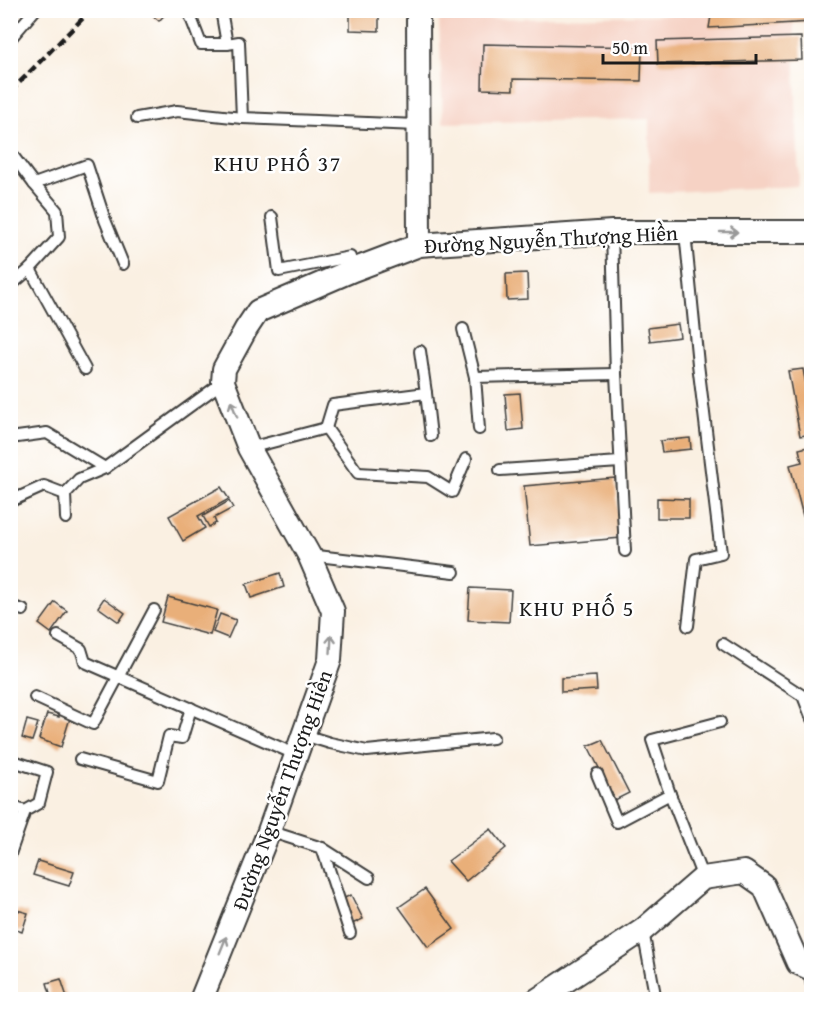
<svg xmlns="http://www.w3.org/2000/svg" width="822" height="1010" font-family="'Gentium Book Plus',serif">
<rect width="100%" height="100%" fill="#fff"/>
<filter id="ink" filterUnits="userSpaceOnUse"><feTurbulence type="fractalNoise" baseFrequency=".0167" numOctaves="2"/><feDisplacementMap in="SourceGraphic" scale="12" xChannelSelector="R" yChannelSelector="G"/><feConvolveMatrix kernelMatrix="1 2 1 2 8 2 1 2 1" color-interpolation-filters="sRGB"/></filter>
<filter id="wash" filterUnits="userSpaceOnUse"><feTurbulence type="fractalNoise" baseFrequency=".008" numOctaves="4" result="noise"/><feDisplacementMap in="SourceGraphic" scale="24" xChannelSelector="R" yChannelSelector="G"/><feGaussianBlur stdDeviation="1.35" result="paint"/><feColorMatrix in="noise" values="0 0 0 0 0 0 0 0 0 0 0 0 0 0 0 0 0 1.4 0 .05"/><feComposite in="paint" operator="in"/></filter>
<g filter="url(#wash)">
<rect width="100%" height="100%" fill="#faf0e2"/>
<path fill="#f6d2c4" d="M793 14 799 186 649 193V119L443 123 439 20 644 15Z"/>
<g id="blocks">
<g fill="#e9af79">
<path d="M152 10H169L159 21 150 13Z"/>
<path d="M350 10H379V31L350 30Z"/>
<path d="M712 10H812V22L709 28Z"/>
<path d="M801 37 802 60 658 64 657 41Z"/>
<path d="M483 44 642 47 641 81 513 79V90L482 89Z"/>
<path d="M527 273 528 299 507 300 506 274Z"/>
<path d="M678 324 680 337 650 341 648 328Z"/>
<path d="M803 369 812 416V434L800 436 788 371Z"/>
<path d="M520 393 523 429 508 431 505 394Z"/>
<path d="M690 438 691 449 662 452 660 441Z"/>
<path d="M812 446V514L803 516 790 465 802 462 799 449Z"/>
<path d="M615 478 621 538 530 546 524 486Z"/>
<path d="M221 487 229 499 198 516 205 528 183 541 169 516Z"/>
<path d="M657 498 689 499V518H657Z"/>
<path d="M229 501 233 508 214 518 216 523 209 527 203 516Z"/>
<path d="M280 573 284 587 251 598 246 584Z"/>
<path d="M470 588 511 590 509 622 468 620Z"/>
<path d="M168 597 217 610 210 635 161 622Z"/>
<path d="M104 598 125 613 119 622 98 607Z"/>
<path d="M55 602 67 611 51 633 39 624Z"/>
<path d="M220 614 236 620 228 638 213 632Z"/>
<path d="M596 676 597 690 561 692V678Z"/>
<path d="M47 714 59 717V714L70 718 61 747 39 739Z"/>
<path d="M27 720 38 723 32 741 22 738Z"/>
<path d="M602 740 629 793 615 800 588 746Z"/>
<path d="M491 829 506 848 466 881 448 861Z"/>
<path d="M38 861 74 872 69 886 33 875Z"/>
<path d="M425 889 454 929 428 947 399 907Z"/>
<path d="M351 895 363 919 352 924 340 900Z"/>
<path d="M17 910 28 913 22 932 11 928Z"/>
<path d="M61 979 67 997 60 1000H52L47 983Z"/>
</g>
</g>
</g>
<g filter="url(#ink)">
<use href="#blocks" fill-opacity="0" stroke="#3d3c3a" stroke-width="1.5"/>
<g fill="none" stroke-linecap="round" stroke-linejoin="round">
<g stroke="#3d3c3a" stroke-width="14">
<g id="service">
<path d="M188 10 201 44H227"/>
<path d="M221 10 227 44 239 42 242 118 418 125"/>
<path d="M10 39 35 10"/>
<path d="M137 118 177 111 242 118"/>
<path d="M10 152 34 184 57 211 59 237 30 269 10 286"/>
<path d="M34 184 87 165 105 220 123 264"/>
<path d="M272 217 279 271 350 257 353 270"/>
<path d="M612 232 616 374 625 551"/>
<path d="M685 232 698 364 721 553 696 559 688 626"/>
<path d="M30 269 85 369"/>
<path d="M463 329 475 377"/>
<path d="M426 393 431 436"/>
<path d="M326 428 333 405 426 393 420 351"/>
<path d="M479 429 475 377 616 374"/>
<path d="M10 438 47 433 105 468 223 382"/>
<path d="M249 448 326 428 358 473 428 477 452 492 466 459"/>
<path d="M500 470 620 462"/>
<path d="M65 494 66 518"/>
<path d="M13 500 44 486 65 494 79 479 105 468"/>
<path d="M309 555 454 572"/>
<path d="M10 606 23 610"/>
<path d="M58 636 81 649 85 662 297 755"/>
<path d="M723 644 803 696 812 719"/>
<path d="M35 697 93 724 154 610"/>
<path d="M304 735 330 743 367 751 493 738"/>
<path d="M80 759 158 781 169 736 182 738 191 708"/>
<path d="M10 760 47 772 39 803 25 811 10 854"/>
<path d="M597 774 617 822 670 794 703 878"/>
<path d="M670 794 652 740 720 722"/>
<path d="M10 806 25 811"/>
<path d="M269 831 322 848 369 878"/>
<path d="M322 848 350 933"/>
<path d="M643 931 656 1000"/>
<path d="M809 968 812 986"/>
</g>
</g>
<g stroke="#3d3c3a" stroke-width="26">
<g id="minor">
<path d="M418 10 419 245"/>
<path d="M201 1000 269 831 330 660 333 611 309 555 249 448 223 382 224 369 246 329 258 311 353 270 419 245 612 232H812"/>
<path d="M537 1000 643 930 703 878 744 872 764 886 798 963 809 968H812"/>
</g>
</g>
<use href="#service" stroke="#fff" stroke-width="10"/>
<use href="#minor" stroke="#fff" stroke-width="22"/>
<path stroke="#1c1c1c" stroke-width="4.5" stroke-dasharray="9 4.5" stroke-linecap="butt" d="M10 92 91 10"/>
</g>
<defs><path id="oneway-shaft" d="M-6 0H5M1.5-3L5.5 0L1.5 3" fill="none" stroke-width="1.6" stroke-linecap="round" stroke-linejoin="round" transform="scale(1.5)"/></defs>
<g stroke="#999">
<use href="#oneway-shaft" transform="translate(729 232)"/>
<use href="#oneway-shaft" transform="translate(234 409) rotate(-111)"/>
<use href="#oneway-shaft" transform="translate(331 644) rotate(-87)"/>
<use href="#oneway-shaft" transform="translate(223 945) rotate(-68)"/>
</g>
</g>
<g text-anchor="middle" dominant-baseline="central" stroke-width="5" stroke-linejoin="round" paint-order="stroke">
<g font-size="21" fill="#1c1c1c" stroke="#fff">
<text transform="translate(551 239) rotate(-3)">Đường Nguyễn Thượng Hiền</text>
<text transform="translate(282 790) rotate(-70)">Đường Nguyễn Thượng Hiền</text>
</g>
<g font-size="22" letter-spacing="1.5" fill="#1c1c1c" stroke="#fff">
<text x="278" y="163">KHU PHỐ 37</text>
<text x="577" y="608">KHU PHỐ 5</text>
</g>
</g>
<rect width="822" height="1010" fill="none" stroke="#fff" stroke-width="36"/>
<path d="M603 54v9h153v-9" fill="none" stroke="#1c1c1c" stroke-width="3"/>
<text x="612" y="54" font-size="18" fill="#1c1c1c" stroke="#ffffff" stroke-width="4.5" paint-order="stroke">50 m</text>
</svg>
